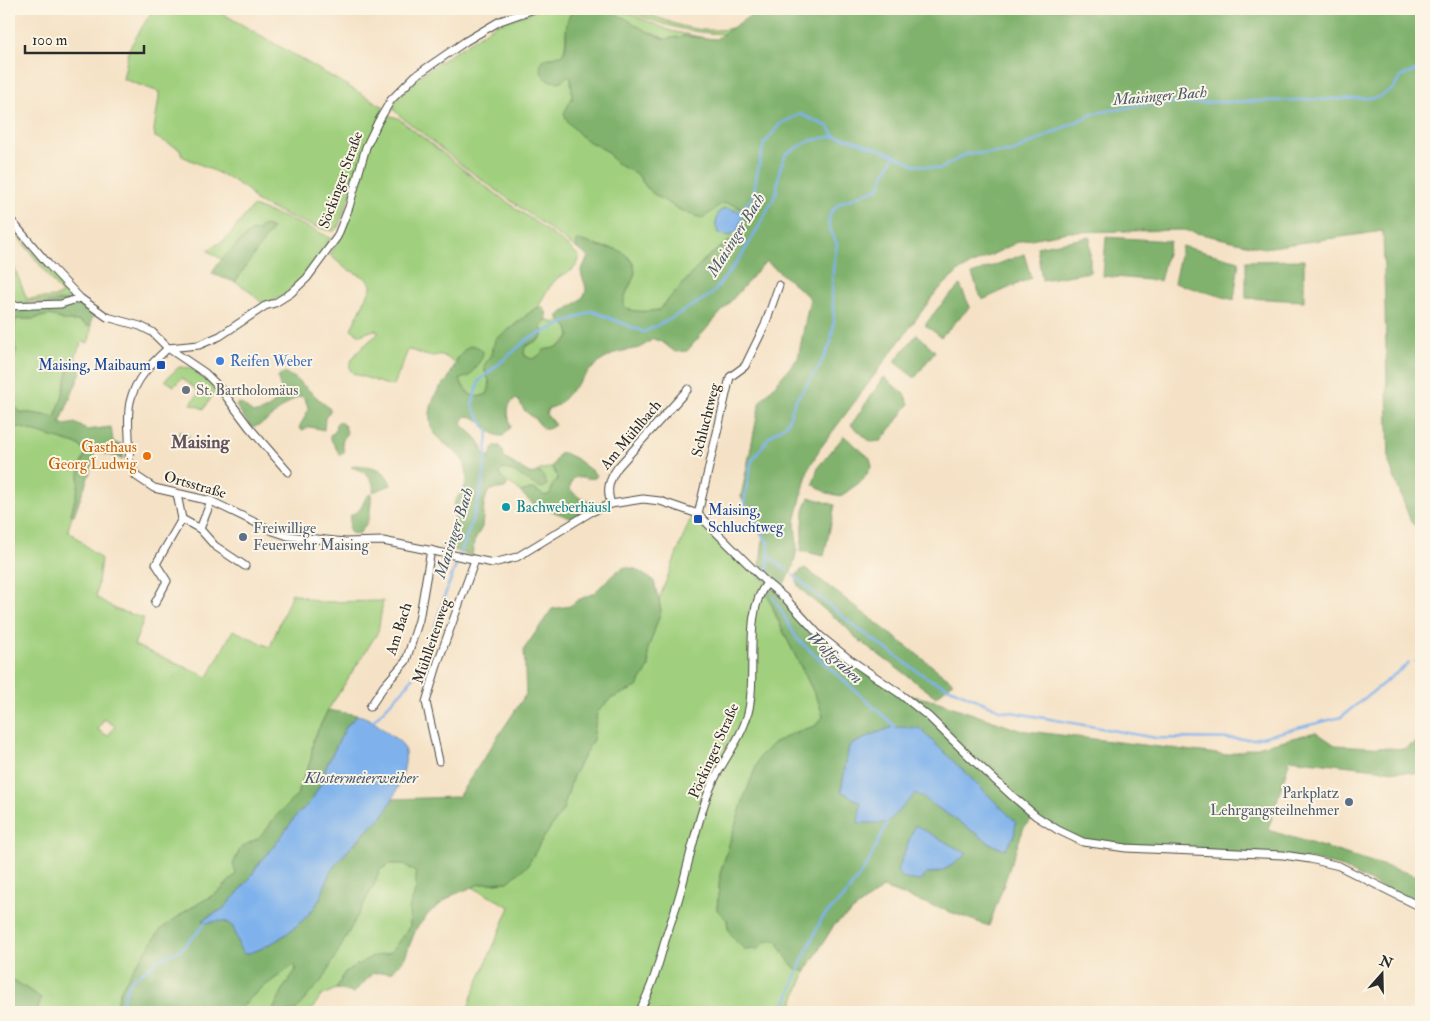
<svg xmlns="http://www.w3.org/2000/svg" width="1430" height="1021" font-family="'IM FELL Double Pica',serif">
<rect width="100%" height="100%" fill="#fcf5e5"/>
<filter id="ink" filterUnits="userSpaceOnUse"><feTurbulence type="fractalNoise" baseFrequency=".02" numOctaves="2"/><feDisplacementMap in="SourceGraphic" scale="10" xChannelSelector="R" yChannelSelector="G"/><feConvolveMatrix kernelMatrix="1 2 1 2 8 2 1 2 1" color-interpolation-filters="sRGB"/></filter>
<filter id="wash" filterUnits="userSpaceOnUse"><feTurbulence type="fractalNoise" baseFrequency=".0096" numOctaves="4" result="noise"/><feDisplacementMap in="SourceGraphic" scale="20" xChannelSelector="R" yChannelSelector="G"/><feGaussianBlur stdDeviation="1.12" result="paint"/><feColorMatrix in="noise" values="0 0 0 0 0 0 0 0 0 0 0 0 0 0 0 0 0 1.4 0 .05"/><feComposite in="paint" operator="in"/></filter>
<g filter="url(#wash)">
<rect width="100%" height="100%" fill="#f5e2c6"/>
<g fill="#a0d07e" stroke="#667e54" fill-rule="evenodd">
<path d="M153 9H215L384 107 338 227 334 231C321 232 270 208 255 201L249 191 229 178 182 156 180 149 155 137 154 130 159 97V92L123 79 129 49Z"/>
<path d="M540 9H574C560 26 571 46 560 56L547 58 565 77 568 76 571 78 572 98 567 121 586 140 607 151 615 162 637 174 647 188 655 195 680 210 696 217 707 215 716 206 727 203H732L746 213 744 222 737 235 705 259 659 310C648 311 632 314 624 306L623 301 635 273C632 244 598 245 577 248L580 251 463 166 399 115 393 109 395 101 422 74 495 25ZM725 208 739 211C740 223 741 230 729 236L718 233 716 223 720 211Z"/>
<path d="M601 9H619L671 31 710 39 684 36 665 39 646 31 617 15Z"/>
<path d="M626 9C641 9 653 16 667 21 687 29 711 33 732 28L725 34C688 33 660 25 626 9Z"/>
<path d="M388 115 398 118 477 180 568 246 579 256C580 268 568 272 559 277 552 282 541 299 539 307L533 310 508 330 493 346 492 355 484 368C487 379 493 383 487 394L478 397 470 395 460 381 461 377 470 376 483 353 469 347 460 355 454 363C436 348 441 359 424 355 418 353 414 350 408 350L394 385 391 386 355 374C337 366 369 341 378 334V331L374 330 360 335 351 329 371 288V284L364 277 345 268 330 255C337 242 345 228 350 214 358 194 371 123 388 115Z"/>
<path d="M253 206 296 222 325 235 331 239 300 280 283 296 263 304 247 289 235 282 272 229 264 225 258 231 250 232 223 258 221 259 207 250 225 240Z"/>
<path d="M9 224 72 296V297L68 300 9 303V255L27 299 56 297 62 294 11 227H9Z"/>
<path d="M50 315 66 321H79L87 326 91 325V333L88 343 82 341 75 357 71 359 62 398 55 417 31 413H22L9 400 13 386 11 372 16 351 14 340 15 319H32Z"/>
<path d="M547 320 554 323 561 320 568 328 570 336 557 348C552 349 548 348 544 351 537 355 533 366 524 353L525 346 539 340 543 333 540 327Z"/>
<path d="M179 367 192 368 216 390 204 409 191 404 199 392 182 378 174 386 165 380Z"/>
<path d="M9 424 79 445 86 453 80 466 78 488 71 513 72 516 68 530 101 559 96 597 117 610 144 618 134 645 208 677 233 630 270 647 292 593 319 602 383 601 378 632 328 710 313 740 311 759 297 795 273 819 268 828 257 839 241 848 236 874 220 891 186 911 129 975 120 992 114 1012H37L41 998 9 977ZM104 719 115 726 108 736 98 730Z"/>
<path d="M179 431 189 435 184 449 174 446Z"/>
<path d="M552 467 558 478 551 493 545 496 533 489 520 492C515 483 504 485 499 473L503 469C518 470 529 484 543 488L547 485 540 473 537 472 540 470Z"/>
<path d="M693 512 767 583 771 602 776 617 819 703 823 717 815 726 793 733 772 744 745 795 720 874C720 886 717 898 717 910L727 920 728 929 765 941H777L788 960 797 970 806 971 789 1012H467L472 996 510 907 472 887 480 884 508 882 528 865 540 843 563 810 573 776 593 739 597 713 610 699 637 687 649 667 648 649 661 611 659 599Z"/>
<path d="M389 864H404L416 873V889L409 909 410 926 390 953 371 957 345 972 336 989 321 996 310 1012H294L341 946 373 887 380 870Z"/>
<path d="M294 965 296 970 286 984 272 1012H236L259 990Z"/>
</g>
<g fill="#80b26d" stroke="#566e4c" fill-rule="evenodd">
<path d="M574 9H601L625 18 646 31 665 39 684 36 716 39 754 13 785 9H1421V532L1411 522 1389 463 1383 231 1264 248 1183 230 1068 232 1020 241 959 271 936 292 819 450 808 470 795 522 797 549 793 567 779 593 819 635 899 693 936 701 1019 730 1226 755 1316 732 1335 745 1404 749 1421 740V774L1290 759 1268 830 1421 877V907L1339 866 1310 859 1083 842 1036 816 1024 827 989 926 883 888 834 925 806 971 797 970 788 960 777 941H766L758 949 746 950C735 941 728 935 727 920L717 910 720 874 727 851 745 795 760 756 772 744 793 733 815 726 823 717 819 703 785 635 764 587 767 583 759 575 763 538 741 497 760 402 798 358 810 298 766 261 687 351 675 352 661 341 653 339 640 348 617 352 601 361 589 371 558 405 548 409 546 414 555 425C542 434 543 427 535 419 532 416 528 414 525 411 522 408 521 403 518 400L515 399C504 406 509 417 511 427L503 436C488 438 481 412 464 417L462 424C471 434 484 441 484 456H490L494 446H500L503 451 504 458 531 474 537 472 542 474 547 485 543 488C529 485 518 470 503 469L499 473C500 479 508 480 507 486L505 488 491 490 487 494 484 504 482 527 474 542 472 556 440 546C460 536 454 524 454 507 454 493 471 492 466 469 461 445 430 445 430 418 429 409 435 393 441 386 444 383 447 381 449 377 455 366 465 333 483 351L482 358 470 376 460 379C463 392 474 401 487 394 494 380 485 378 484 365L492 355 495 339C503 334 512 328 519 322 527 316 532 307 543 307L546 312 547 320 541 327 543 333 541 338 525 347 524 353 525 356C535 362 538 356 544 350 557 347 562 348 570 336L568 328 558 317C565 308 585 301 586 290 586 283 581 277 581 271L588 257 577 248 576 241C587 240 596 247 606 248 618 249 618 249 627 256 647 274 622 287 624 306 632 314 648 311 659 310L705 259 737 235 744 222 746 213 744 210C716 195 723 208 702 218L680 210 655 195 647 188 637 174 619 165 613 160 607 151 586 140 578 133 567 121 564 113 572 98 571 78 568 76C564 78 562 82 558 82 545 83 537 71 542 60L563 54C571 40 560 25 574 9ZM893 727 1005 850 993 845 916 792 859 823 861 803 841 791 849 746 874 734ZM915 826 966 854 951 866 937 873 897 872Z"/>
<path d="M262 225 272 229 235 282 212 274C218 259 238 245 250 232L258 231Z"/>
<path d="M1090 237V272L1042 280 1037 247Z"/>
<path d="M1106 237 1170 241 1160 281 1103 276Z"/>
<path d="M1182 246 1239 261 1234 300 1174 283Z"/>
<path d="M1024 254 1031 278 982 300 972 274Z"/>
<path d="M1304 260V301L1246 298V261Z"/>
<path d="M960 285 970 307 941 337 925 325 938 308Z"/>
<path d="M77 300 94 315 91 321V325L88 326 79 321H66L50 315 32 319H15L14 340 16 351 11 372 13 386 9 397V307Z"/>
<path d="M917 334 935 351 915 378 894 362Z"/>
<path d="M74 356 78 360 77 365 81 372 60 423 65 425 75 423 87 430 111 427 113 441 117 444H122L126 448 122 459 95 451C92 473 81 494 74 515L71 514 78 488 80 466 86 453 79 445 9 424V400L17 410 22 413H31L55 417 62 398 71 359Z"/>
<path d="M285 373 295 378 330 409V411L325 418 324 430 310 427 302 430 299 428C304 416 314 410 302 396 288 398 272 422 254 427H251L236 406 238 403C245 405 247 409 252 412 259 417 279 401 282 395L278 378 281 374Z"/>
<path d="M884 377 904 394 909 404C900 417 891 429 881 441L871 442 851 425Z"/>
<path d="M339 421 345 426 347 432 342 442 344 453 340 455 330 438V435L335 432 336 424Z"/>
<path d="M844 436 870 458 872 466 863 480 841 496 827 493 813 484 818 467Z"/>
<path d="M564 453 575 458 597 475 595 478C584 481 571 468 570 490L580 498 596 503 595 508 573 519 533 504 520 492 533 489 545 496 550 494 552 486 558 478 552 467 559 454Z"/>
<path d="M356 465C374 467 385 467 391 485L373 492C376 477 363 471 351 467Z"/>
<path d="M371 494C372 497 370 517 368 520 366 526 361 529 359 535L351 533 349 529C350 525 350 521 350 517 351 513 357 513 359 510 365 504 363 497 371 494Z"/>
<path d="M809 497 835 505 824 556 801 551 804 511Z"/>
<path d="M625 567 635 569 654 581 661 611 648 649 649 667 637 687 610 699 597 713 593 739 573 776 563 810 540 843 528 865 508 882 480 884 453 895 430 912 416 929 405 957 392 972 373 973 354 993 336 989 345 972 371 957 390 953 410 926 409 909 416 889V873L404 864H389L380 870 373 887 324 978 294 1012H272L286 984 296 970 294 965 259 990 236 1012H114L120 992 129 975 161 929 186 911 220 891 236 874 233 864 241 847 257 839 268 828 273 819 297 795 311 759 313 740 328 710 357 715 346 727 326 767 323 780 311 801 296 816 272 849 257 866 250 878 236 895 223 909 207 917 211 922C225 918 235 925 238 939 239 942 238 945 240 947 241 950 243 952 245 954 270 949 309 921 320 898 325 887 327 876 334 866 352 843 378 826 391 799L458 797 526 694 524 649 552 609 570 606 578 600 594 593 616 572Z"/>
<path d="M805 568 953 682 936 697 856 638 845 626 809 597 798 586 796 576 801 570Z"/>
<path d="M9 977 41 998 37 1012H9Z"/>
</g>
<g fill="#7fb2ec" stroke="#556e8c">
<path d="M725 208 739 211 743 216 738 230 729 236 718 233 716 225 718 213Z"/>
<path d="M357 715C370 717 379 726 389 734 393 737 402 742 403 746 412 763 393 800 384 814 378 822 369 828 362 835 353 844 345 854 336 864 327 874 326 886 320 898 309 921 270 949 245 954L241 951C231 926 238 917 205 923L203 920 223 909 236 895 250 878 257 866 272 849 296 816 311 801 323 780 326 767 346 727Z"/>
<path d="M893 727 919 728 1016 822 1014 836 1005 850 993 845 916 793 887 823H858L861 803 841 791 849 746 874 734Z"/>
<path d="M915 825 967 854C955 863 944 873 928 873L920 881 904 879 897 872Z"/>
</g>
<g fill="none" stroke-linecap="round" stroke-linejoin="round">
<g stroke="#7fb2ec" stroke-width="2.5">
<path d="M740 211 753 197 757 173 764 144 780 124 800 114 829 127 834 135"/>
<path d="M769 556 787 571"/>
<path d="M793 575 854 626 927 678 1000 710 1156 738 1254 739 1341 717 1409 663"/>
<path d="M768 578 769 544 744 503 751 462 770 436 787 424 795 401 819 367 831 343 834 320 832 293 833 269 837 244 828 224 831 212 840 203 879 188 885 173 895 155"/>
<path d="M773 597 797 639 895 726 893 727"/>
<path d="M1416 661 1421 660"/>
<path d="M373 721 407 686 424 659 447 589 464 544 479 500 484 475 488 433 472 405 479 381 528 339 592 311 644 332 668 320 712 294 742 255 758 228 776 194 780 168 786 154 809 141 834 136 850 139 895 155 913 164 940 169 966 154 1012 152 1095 113 1150 104 1376 98 1392 90 1402 76 1421 69"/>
<path d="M120 1012 126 990 132 979 139 975 160 959 180 950 199 931 205 923"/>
<path d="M783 1012 801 963 822 918 846 895 868 863 887 823"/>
</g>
</g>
</g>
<g filter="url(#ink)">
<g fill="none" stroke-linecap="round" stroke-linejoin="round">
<g stroke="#494642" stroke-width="9">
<g id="minor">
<path d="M9 218 48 264 80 298 107 317 140 326 152 332 168 348 205 373 219 387 249 427 288 472"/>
<path d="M9 306 61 304 80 298"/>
<path d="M168 348C152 363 135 379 130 402 126 420 131 442 129 461L136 476 154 488 211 501 273 531 288 536 345 542 383 541 493 563 517 557 591 512 611 504 643 499 660 501 698 514 767 583 785 598 819 635 849 659 899 693 929 717 971 758 1010 794 1036 816 1058 830 1083 842 1126 848 1283 855 1310 859 1339 866 1421 907"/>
<path d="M168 348 199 345 220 336 265 306 275 303 291 293 307 278 337 237 349 207 366 147 378 122 391 100 415 76 466 41 500 21 534 9"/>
<path d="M211 501 200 529 215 546 245 566"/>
<path d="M611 504C606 489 609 480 618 467L688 389"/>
<path d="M698 514 730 377 745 366 765 325 779 285"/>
<path d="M182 519 200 529"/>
<path d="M155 603 167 581 156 564 182 519 177 494"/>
<path d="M370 707 384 686 406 661 419 620 431 550"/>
<path d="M439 761 426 702 438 662 475 560"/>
<path d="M639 1012C652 988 659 963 666 937 670 924 675 911 679 897 689 863 696 824 709 791 719 764 741 741 748 713 758 675 742 613 767 583"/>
</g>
</g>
<use href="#minor" stroke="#fff" stroke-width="7"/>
</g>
</g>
<circle fill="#3f7fe0" stroke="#fcf5e5" stroke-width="2" cx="220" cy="361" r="5"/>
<g fill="#1a4fb4" stroke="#fcf5e5" stroke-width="2">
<rect x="156" y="360" width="10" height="10" rx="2.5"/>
<rect x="693" y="514" width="10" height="10" rx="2.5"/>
</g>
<circle fill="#6b7280" stroke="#fcf5e5" stroke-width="2" cx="186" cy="390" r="5"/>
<circle fill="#e8710a" stroke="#fcf5e5" stroke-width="2" cx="147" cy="456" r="5"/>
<circle fill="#0f9aa8" stroke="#fcf5e5" stroke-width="2" cx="506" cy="507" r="5"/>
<g fill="#5c6f8a" stroke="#fcf5e5" stroke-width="2">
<circle cx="243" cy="537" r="5"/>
<circle cx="1349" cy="802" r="5"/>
</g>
<g text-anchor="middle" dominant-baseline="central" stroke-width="4" stroke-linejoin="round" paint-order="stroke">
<g font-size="15" fill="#2b2b2b" stroke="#fcf5e5">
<text transform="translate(341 180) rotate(-70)">Söckinger Straße</text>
<text transform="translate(706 420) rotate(-76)">Schluchtweg</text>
<text transform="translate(631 435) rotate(-50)">Am Mühlbach</text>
<text transform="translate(195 485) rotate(16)">Ortsstraße</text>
<text transform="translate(399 629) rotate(-72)">Am Bach</text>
<text transform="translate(432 641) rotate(-71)">Mühlleitenweg</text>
<text transform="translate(714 751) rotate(-66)">Pöckinger Straße</text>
</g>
<g font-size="15" fill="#366cbe" stroke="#fcf5e5" text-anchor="start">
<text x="230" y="361">Reifen Weber</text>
</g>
<g font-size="15" fill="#164399" stroke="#fcf5e5" text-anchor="end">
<text x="151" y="365">Maising, Maibaum</text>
<text x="708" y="510" text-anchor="start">Maising,<tspan x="708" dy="17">Schluchtweg</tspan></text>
</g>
<g font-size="15" fill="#5b616d" stroke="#fcf5e5" text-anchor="start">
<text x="196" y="390">St. Bartholomäus</text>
</g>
<g font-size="15" fill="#c56008" stroke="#fcf5e5" text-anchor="end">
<text x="137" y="447">Gasthaus<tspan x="137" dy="17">Georg Ludwig</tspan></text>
</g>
<g font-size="15" fill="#0d838f" stroke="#fcf5e5" text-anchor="start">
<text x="516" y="507">Bachweberhäusl</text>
</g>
<g font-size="15" fill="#4e5e75" stroke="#fcf5e5" text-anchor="start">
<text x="253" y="528">Freiwillige<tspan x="253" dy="17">Feuerwehr Maising</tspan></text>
<text x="1339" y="793" text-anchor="end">Parkplatz<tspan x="1339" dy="17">Lehrgangsteilnehmer</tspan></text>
</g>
<g font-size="16" font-style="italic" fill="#485a6f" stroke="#fcf5e5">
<text transform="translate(1160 96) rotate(-5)">Maisinger Bach</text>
<text transform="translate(736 235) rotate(-58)">Maisinger Bach</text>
<text transform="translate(454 533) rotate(-72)">Maisinger Bach</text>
<text transform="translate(835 658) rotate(43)">Wolfgraben</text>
<text x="361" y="778">Klostermeierweiher</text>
</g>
<g font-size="18" font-weight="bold" fill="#635360" stroke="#fcf5e5">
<text x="200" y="442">Maising</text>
</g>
</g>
<rect width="1430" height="1021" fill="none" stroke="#fcf5e5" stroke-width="30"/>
<g transform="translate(1382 974) rotate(20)" stroke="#fcf5e5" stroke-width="4" paint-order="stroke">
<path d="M0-4L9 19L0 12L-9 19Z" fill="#2b2b2b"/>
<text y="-8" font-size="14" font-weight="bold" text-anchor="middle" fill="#2b2b2b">N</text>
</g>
<path d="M25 45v8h119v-8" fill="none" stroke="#2b2b2b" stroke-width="2.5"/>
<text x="32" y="45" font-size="15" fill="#2b2b2b" stroke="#fcf5e5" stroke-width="4" paint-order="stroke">100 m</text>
</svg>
